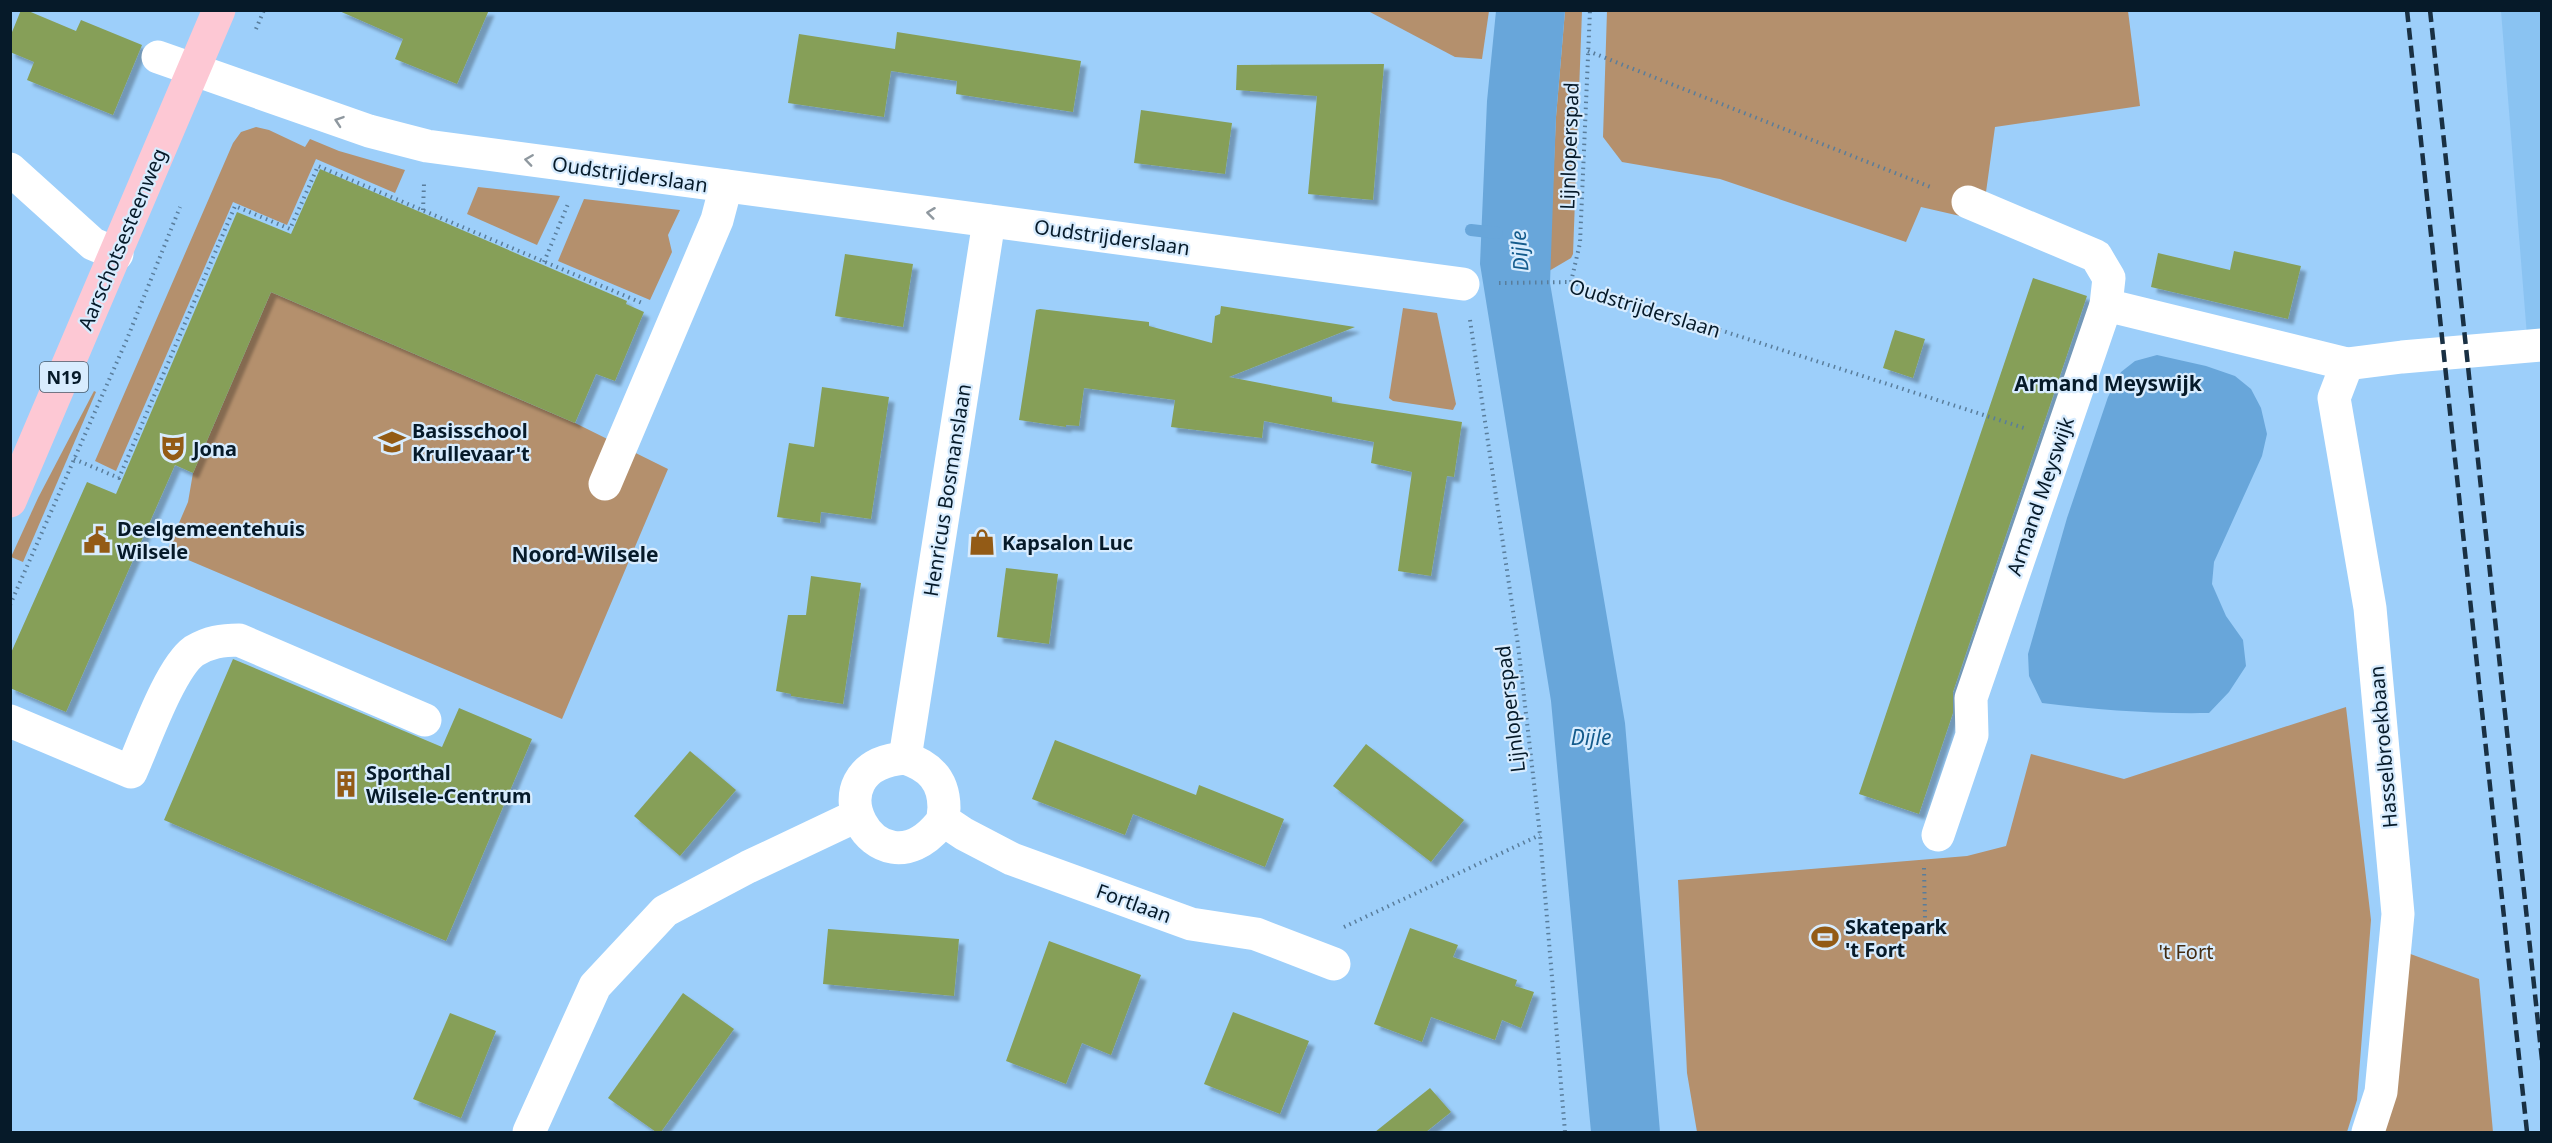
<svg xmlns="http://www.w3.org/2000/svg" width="2552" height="1143" viewBox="0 0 2552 1143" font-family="'Noto Sans',sans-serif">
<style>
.built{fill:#8ac3f2}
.green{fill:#b4906d}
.water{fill:#68a6da}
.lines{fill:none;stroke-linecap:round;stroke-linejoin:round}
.stream{stroke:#68a6da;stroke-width:12}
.building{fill:#869f59;filter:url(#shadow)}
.path{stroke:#597d9b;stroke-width:4;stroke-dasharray:1.5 4.5;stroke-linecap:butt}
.minor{stroke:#fff;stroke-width:33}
.major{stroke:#fdc8d4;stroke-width:33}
.rail{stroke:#193043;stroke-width:4.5;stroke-dasharray:12 6;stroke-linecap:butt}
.oneway{stroke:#8f989f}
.labels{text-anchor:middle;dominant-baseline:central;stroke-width:4.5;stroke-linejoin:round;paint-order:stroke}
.shield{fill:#d8ecfe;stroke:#455969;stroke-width:1.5}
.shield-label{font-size:18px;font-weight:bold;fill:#061a29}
.street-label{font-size:20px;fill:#061a29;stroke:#d8ecfe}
.poi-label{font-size:20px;font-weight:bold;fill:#061a29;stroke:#d8ecfe;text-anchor:start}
.park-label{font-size:20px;fill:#442c12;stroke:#d8ecfe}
.water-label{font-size:21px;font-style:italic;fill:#145b8c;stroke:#d8ecfe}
.neighbourhood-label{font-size:21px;font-weight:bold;fill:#061a29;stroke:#d8ecfe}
</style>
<defs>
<filter id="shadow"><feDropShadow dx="5.5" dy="5.5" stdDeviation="1.5" flood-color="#0004"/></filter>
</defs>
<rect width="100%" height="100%" fill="#9dcffa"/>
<path class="built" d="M2501,11H2541V361H2529Z"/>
<g class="green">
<path d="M1368,11H1489L1482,59L1455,57Z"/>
<path d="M1565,11H1582L1573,254L1571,258L1549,271L1556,117Z"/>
<path d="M1607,11H2128L2140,106L1995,127L1982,221L1921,207L1906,242L1720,179L1622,162L1603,137Z"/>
<path d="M256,127L269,130L305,147L310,139L339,151L405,170L395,193L316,159L287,225L233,202L116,471L95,461L233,143L241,132Z"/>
<path d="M478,187L560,196L537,245L467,214Z"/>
<path d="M584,199L680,210L668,235L672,252L650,300L558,261Z"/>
<path d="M271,292L575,423L668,469L562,719L167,551L188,502L193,473Z"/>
<path d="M1403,308L1437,313L1456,404L1453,410L1393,401L1389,398Z"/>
<path d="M94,391L96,392L23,562L11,557L38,498Z"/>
<path d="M2346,707L2371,920L2357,1100L2347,1132H1697L1687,1073L1678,880L1967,856L2006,846L2031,754L2124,779Z"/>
<path d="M2405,952L2479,979L2493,1132H2379Z"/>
</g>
<g class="water">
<path d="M1496,11H1565L1556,117L1550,283L1625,723L1660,1132H1591L1551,701L1480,264L1487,101Z"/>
<path d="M2157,355L2206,366L2235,376L2251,389L2261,408L2267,434L2262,456L2214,562L2212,584L2226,616L2243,640L2246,666L2229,692L2209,713C2152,714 2099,710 2042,703L2029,676L2028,654L2067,518L2108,397L2121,372L2135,361Z"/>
</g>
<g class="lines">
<path class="stream" d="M1471,230L1497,233"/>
</g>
<g class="building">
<path d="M21,10H26L76,31L81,20L142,45L113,115L27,80L34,62L10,52V37Z"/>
<path d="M337,10H489L457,84L395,59L403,39Z"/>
<path d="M897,32L1081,61L1073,112L956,94L957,81L891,71L884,117L788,103L799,34L895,49Z"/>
<path d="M1384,64L1373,200L1308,194L1317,96L1236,90L1237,65Z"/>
<path d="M1141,110L1232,123L1225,174L1134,163Z"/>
<path d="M320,169L627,301L626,304L644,312L615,381L596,374L575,423L271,292L193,473L175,465L66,712L10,688V655L87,482L116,494L237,212L291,234Z"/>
<path d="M2234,251L2301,266L2288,319L2151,287L2158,253L2230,270Z"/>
<path d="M845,254L913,264L903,327L835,316Z"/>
<path d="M2033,278L2087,296L1953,692V713L1919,814L1859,794Z"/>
<path d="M1221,306L1355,327L1229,377L1332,397V402L1462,422L1454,477L1447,476L1431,576L1398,571L1412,472L1371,463L1374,442L1264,421L1262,438L1171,427L1175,400L1084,388L1079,426L1066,425V427L1019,420L1036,310L1040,309L1149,322V326L1212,343L1215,316L1220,314Z"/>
<path d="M1895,330L1925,339L1913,378L1883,368Z"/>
<path d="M822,387L889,397L871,519L821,512L820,523L777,517L789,443L814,447Z"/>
<path d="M1006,568L1058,574L1049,644L997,637Z"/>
<path d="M811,576L861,583L843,704L791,696V694L776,691L788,615H806Z"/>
<path d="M233,659L442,747L459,708L532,739L446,941L164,820Z"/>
<path d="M1055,740L1196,795L1199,785L1284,819L1265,867L1133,814L1125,835L1032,799Z"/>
<path d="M1366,744L1464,820L1431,862L1333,786Z"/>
<path d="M690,751L736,790L680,856L634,816Z"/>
<path d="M1410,928L1458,945L1453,957L1517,980L1515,986L1534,992L1521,1028L1502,1020L1495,1040L1431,1017L1422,1042L1374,1024Z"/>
<path d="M828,929L959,939L954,996L823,984Z"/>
<path d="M1049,941L1141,975L1111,1055L1082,1043L1066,1084L1006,1061Z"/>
<path d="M683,993L734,1029L661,1132H656L608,1098Z"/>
<path d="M1233,1012L1309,1041L1280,1114L1204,1084Z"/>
<path d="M450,1013L496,1031L461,1118L413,1099Z"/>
<path d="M1430,1088L1451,1112L1426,1132H1375Z"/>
</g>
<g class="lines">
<g class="path">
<path d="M256,29L264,10"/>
<path d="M1588,51L1933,188"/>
<path d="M423,210L424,184"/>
<path d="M544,262L568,204"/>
<path d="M1571,282L1580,243L1590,10"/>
<path d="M1499,283L1571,282L2024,428"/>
<path d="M1470,320L1518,645L1540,835L1565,1132"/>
<path d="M74,459L119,478L235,206L290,229L318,166L642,303"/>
<path d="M10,605L127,339L180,207"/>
<path d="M1924,868L1925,918"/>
<path d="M1344,927L1540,835"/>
</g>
<g class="minor">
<path d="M158,57L369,131L427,146L1463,284"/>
<path d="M10,169L93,244L117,254"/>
<path d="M1968,202L2096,256L2109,278L2106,305"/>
<path d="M2347,364L2334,398L2370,608L2398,914L2381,1092L2368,1132"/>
<path d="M605,484L717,220L726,186"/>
<path d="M10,721L131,772C144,743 170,668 194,651C209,642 222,640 239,640L425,720"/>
<path d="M905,758L989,221"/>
<path d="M905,758C930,766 944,781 944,808C943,815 944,819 939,825C876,900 805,766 905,758Z"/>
<path d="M943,820L964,834L1012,859L1191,924L1256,934L1334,964"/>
<path d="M1938,835L1972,735L1971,698L2106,305L2347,364L2402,357L2542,345"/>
<path d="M529,1132L595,986L665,911L748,867L856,816"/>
</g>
<path class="major" d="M10,501L219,10"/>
<g class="rail">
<path d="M2407,10L2527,1132"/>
<path d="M2430,10L2542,1060"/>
</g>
</g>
<defs><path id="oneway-chevron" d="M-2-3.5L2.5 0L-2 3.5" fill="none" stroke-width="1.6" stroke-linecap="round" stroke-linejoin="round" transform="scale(1.5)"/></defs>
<g class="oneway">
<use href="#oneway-chevron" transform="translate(339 121) rotate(-161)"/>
<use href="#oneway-chevron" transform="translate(529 160) rotate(-172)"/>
<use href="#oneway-chevron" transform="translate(931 213) rotate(-173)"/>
</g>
<defs>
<symbol id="school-bare" viewBox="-9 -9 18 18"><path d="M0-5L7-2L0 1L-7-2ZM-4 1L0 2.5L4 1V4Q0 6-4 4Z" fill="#935b16" stroke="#d8ecfe" stroke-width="2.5" paint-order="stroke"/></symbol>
<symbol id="theatre-bare" viewBox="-9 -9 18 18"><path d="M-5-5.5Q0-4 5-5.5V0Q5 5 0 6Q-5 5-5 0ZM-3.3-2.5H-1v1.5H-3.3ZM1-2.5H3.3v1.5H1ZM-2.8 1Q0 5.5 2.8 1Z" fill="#935b16" stroke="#d8ecfe" stroke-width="2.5" paint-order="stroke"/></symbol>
<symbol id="civic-bare" viewBox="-9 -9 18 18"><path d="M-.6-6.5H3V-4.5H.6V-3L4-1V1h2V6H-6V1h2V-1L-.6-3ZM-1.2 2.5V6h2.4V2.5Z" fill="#935b16" stroke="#d8ecfe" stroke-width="2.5" paint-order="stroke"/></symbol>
<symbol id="shop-bare" viewBox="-9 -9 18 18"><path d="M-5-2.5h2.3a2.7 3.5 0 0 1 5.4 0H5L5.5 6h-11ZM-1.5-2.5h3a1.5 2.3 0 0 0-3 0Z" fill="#935b16" stroke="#d8ecfe" stroke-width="2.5" paint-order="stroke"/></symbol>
<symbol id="building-bare" viewBox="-9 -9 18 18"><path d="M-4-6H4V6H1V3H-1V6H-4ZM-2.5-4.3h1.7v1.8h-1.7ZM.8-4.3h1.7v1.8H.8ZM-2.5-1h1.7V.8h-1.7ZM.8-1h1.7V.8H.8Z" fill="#935b16" stroke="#d8ecfe" stroke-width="2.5" paint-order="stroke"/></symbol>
<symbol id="stadium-bare" viewBox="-9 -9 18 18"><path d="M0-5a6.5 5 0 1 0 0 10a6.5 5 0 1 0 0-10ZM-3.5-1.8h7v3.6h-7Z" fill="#935b16" stroke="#d8ecfe" stroke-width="2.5" paint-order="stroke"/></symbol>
</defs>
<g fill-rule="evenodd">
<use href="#school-bare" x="373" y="423" width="38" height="38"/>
<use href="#theatre-bare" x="154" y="429" width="38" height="38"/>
<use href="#civic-bare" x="78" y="521" width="38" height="38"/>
<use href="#shop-bare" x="963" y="523" width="38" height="38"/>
<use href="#building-bare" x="327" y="765" width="38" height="38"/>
<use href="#stadium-bare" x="1806" y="918" width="38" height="38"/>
</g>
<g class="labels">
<rect class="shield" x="40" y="362" width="48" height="30" rx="4.5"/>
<g class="shield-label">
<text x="64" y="377">N19</text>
</g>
<g class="street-label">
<text transform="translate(1569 146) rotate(-88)">Lijnloperspad</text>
<text transform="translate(630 174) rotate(8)">Oudstrijderslaan</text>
<text transform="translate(1112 237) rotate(8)">Oudstrijderslaan</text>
<text transform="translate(122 239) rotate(-67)">Aarschotsesteenweg</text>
<text transform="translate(1645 308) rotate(17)">Oudstrijderslaan</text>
<text transform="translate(947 490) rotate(-81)">Henricus Bosmanslaan</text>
<text transform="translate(2040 496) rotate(-71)">Armand Meyswijk</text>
<text transform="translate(1510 709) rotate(-97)">Lijnloperspad</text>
<text transform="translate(2383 747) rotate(-95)">Hasselbroekbaan</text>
<text transform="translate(1134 903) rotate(20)">Fortlaan</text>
</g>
<g class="poi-label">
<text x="412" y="430">Basisschool<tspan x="412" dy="23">Krullevaar't</tspan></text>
<text x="193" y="448">Jona</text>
<text x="117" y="528">Deelgemeentehuis<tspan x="117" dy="23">Wilsele</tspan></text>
<text x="1002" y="542">Kapsalon Luc</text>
<text x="366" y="772">Sporthal<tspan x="366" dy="23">Wilsele-Centrum</tspan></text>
<text x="1845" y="926">Skatepark<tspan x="1845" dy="23">'t Fort</tspan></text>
</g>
<g class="park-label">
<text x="2186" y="951">'t Fort</text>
</g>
<g class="water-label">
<text transform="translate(1519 251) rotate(-94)">Dijle</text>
<text x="1591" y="737">Dijle</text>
</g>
<g class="neighbourhood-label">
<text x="2108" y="383">Armand Meyswijk</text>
<text x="585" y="554">Noord-Wilsele</text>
</g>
</g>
<rect width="2552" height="1143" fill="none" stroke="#061a29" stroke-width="24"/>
</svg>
